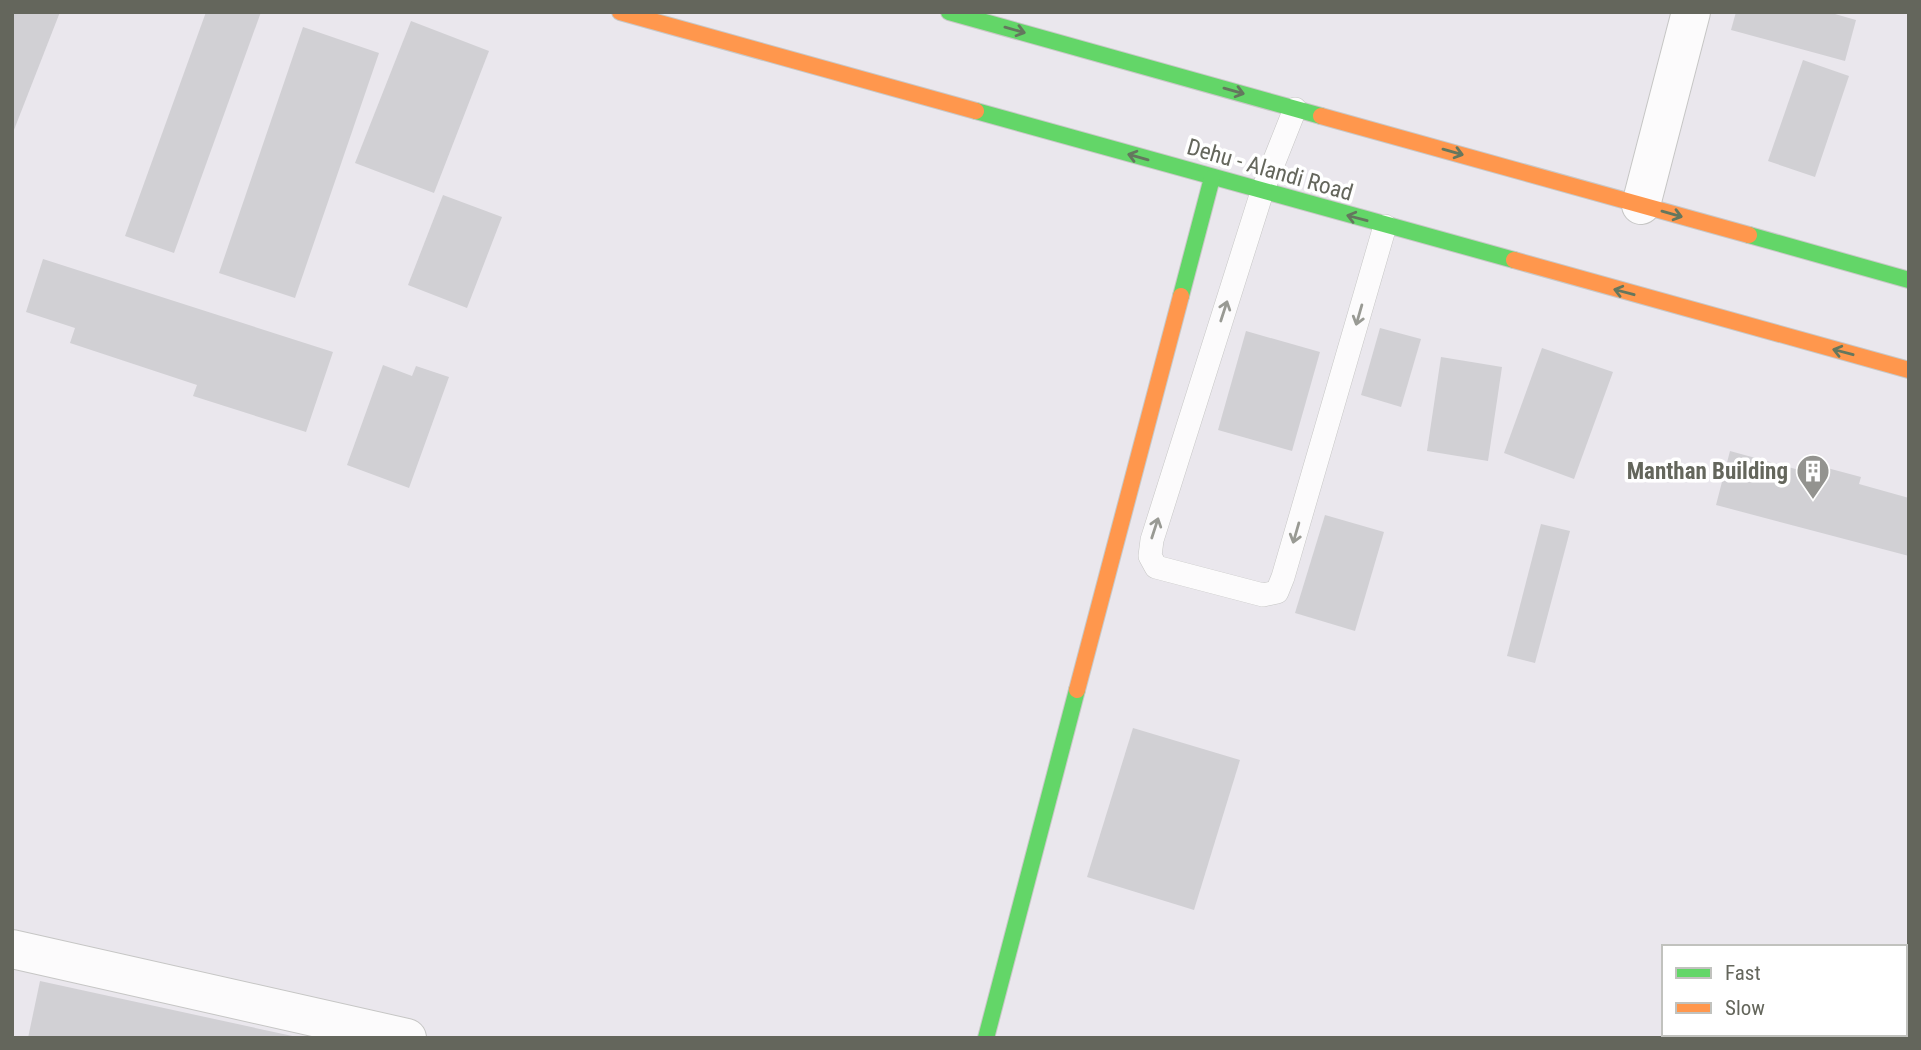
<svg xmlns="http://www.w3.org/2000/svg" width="1921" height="1050" viewBox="0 0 1921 1050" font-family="'Roboto Condensed',sans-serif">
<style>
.building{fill:#d1d0d4}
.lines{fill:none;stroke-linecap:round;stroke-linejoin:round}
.lane-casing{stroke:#c6c6c5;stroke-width:24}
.street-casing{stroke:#c6c6c5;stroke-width:40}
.fast-casing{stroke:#c8c8c7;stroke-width:18}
.slow-casing{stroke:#c8c8c7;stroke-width:18}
.lane{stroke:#fcfbfc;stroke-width:23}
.street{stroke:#fcfbfc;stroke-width:38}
.fast{stroke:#63d668;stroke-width:16}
.slow{stroke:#ff974d;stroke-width:16}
.oneway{stroke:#64775e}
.oneway2{stroke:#999a94}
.labels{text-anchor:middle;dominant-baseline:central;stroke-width:7;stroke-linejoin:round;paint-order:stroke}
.street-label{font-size:23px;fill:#64665c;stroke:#fff}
.poi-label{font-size:23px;font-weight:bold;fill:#64665c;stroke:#fff;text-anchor:end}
</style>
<rect width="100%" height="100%" fill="#eae7ed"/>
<g class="building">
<path d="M12,12H60L12,135Z"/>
<path d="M206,12H261L174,253L125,236Z"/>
<path d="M1736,12H1828L1856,20L1845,61L1731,30Z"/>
<path d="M411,21L489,51L434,193L355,163Z"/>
<path d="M303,27L379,53L295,298L219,273Z"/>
<path d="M1803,60L1849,76L1815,177L1768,161Z"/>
<path d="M443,195L502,217L467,308L408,285Z"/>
<path d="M43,259L333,352L306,432L193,396L197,385L70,343L75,328L26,312Z"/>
<path d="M1380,328L1421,339L1401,407L1361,395Z"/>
<path d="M1246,331L1320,352L1292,451L1218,430Z"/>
<path d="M1542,348L1613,372L1574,479L1504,453Z"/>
<path d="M1441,357L1502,367L1488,461L1427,451Z"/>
<path d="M383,365L412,376L416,366L449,377L409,488L347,465Z"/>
<path d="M1730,451L1814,474L1816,465L1861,477L1859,484L1909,498V556L1716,505Z"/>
<path d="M1325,515L1384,532L1355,631L1295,613Z"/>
<path d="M1541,524L1570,531L1535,663L1507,656Z"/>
<path d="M1133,728L1240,760L1194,910L1087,877Z"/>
<path d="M40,981L297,1037V1038H28Z"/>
</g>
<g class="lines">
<defs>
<path id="lane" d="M1295,109L1262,192L1152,540L1150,556L1156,567L1263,595L1277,592L1283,577L1385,226"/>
<g id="street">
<path d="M1641,205L1691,12"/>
<path d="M12,949L407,1038"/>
</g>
<g id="fast">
<path d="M949,12L1321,116"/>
<path d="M976,111L1514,260"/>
<path d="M1749,235L1909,280"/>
<path d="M1181,296L1212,178"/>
<path d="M986,1038L1077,690"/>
</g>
<g id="slow">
<path d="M620,12L976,111"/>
<path d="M1321,116L1749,235"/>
<path d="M1514,260L1909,370"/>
<path d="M1077,690L1181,296"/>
</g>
</defs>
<use href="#lane" class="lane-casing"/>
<use href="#street" class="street-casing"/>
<use href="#fast" class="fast-casing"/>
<use href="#slow" class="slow-casing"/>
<use href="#lane" class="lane"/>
<use href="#street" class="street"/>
<use href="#fast" class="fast"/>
<use href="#slow" class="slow"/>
</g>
<defs><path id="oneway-shaft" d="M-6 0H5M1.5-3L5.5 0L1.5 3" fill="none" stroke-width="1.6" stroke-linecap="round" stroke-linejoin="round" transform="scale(1.75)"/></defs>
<g class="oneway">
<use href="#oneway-shaft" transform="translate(1015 30) rotate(16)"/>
<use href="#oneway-shaft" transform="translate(1234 91) rotate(16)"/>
<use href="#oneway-shaft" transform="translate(1453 152) rotate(16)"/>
<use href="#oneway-shaft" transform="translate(1138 157) rotate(-164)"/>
<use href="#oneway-shaft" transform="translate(1672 214) rotate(16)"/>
<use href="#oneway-shaft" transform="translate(1357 218) rotate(-165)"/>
<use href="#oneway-shaft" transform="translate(1624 292) rotate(-165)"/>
<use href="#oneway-shaft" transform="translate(1843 352) rotate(-165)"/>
</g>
<g class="oneway2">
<use href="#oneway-shaft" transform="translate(1224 311) rotate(-72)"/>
<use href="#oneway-shaft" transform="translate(1359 315) rotate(106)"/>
<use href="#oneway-shaft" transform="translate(1155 528) rotate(-72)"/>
<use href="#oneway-shaft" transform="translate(1296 533) rotate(106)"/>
</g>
<defs>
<symbol id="building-pin" viewBox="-11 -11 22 30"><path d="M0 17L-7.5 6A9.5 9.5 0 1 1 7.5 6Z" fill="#93938f" stroke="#fff"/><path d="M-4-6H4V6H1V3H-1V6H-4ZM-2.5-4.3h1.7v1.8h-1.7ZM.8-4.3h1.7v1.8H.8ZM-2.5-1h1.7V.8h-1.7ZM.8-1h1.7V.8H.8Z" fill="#fff"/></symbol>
</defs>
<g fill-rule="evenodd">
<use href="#building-pin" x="1794" y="452" width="38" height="52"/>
</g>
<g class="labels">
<g class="street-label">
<text transform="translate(1270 170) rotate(16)">Dehu - Alandi Road</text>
</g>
<g class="poi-label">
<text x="1788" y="471">Manthan Building</text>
</g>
</g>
<rect width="1921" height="1050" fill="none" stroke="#64665c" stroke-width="28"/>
<rect x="1662" y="945" width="245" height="91" fill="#ffffff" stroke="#c1c2be" stroke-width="2"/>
<rect x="1676" y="968" width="35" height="10" fill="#63d668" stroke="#c1c2be" stroke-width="2"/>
<text x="1725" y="980" font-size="21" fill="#64665c">Fast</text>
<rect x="1676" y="1003" width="35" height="10" fill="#ff974d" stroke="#c1c2be" stroke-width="2"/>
<text x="1725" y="1015" font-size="21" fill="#64665c">Slow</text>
</svg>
